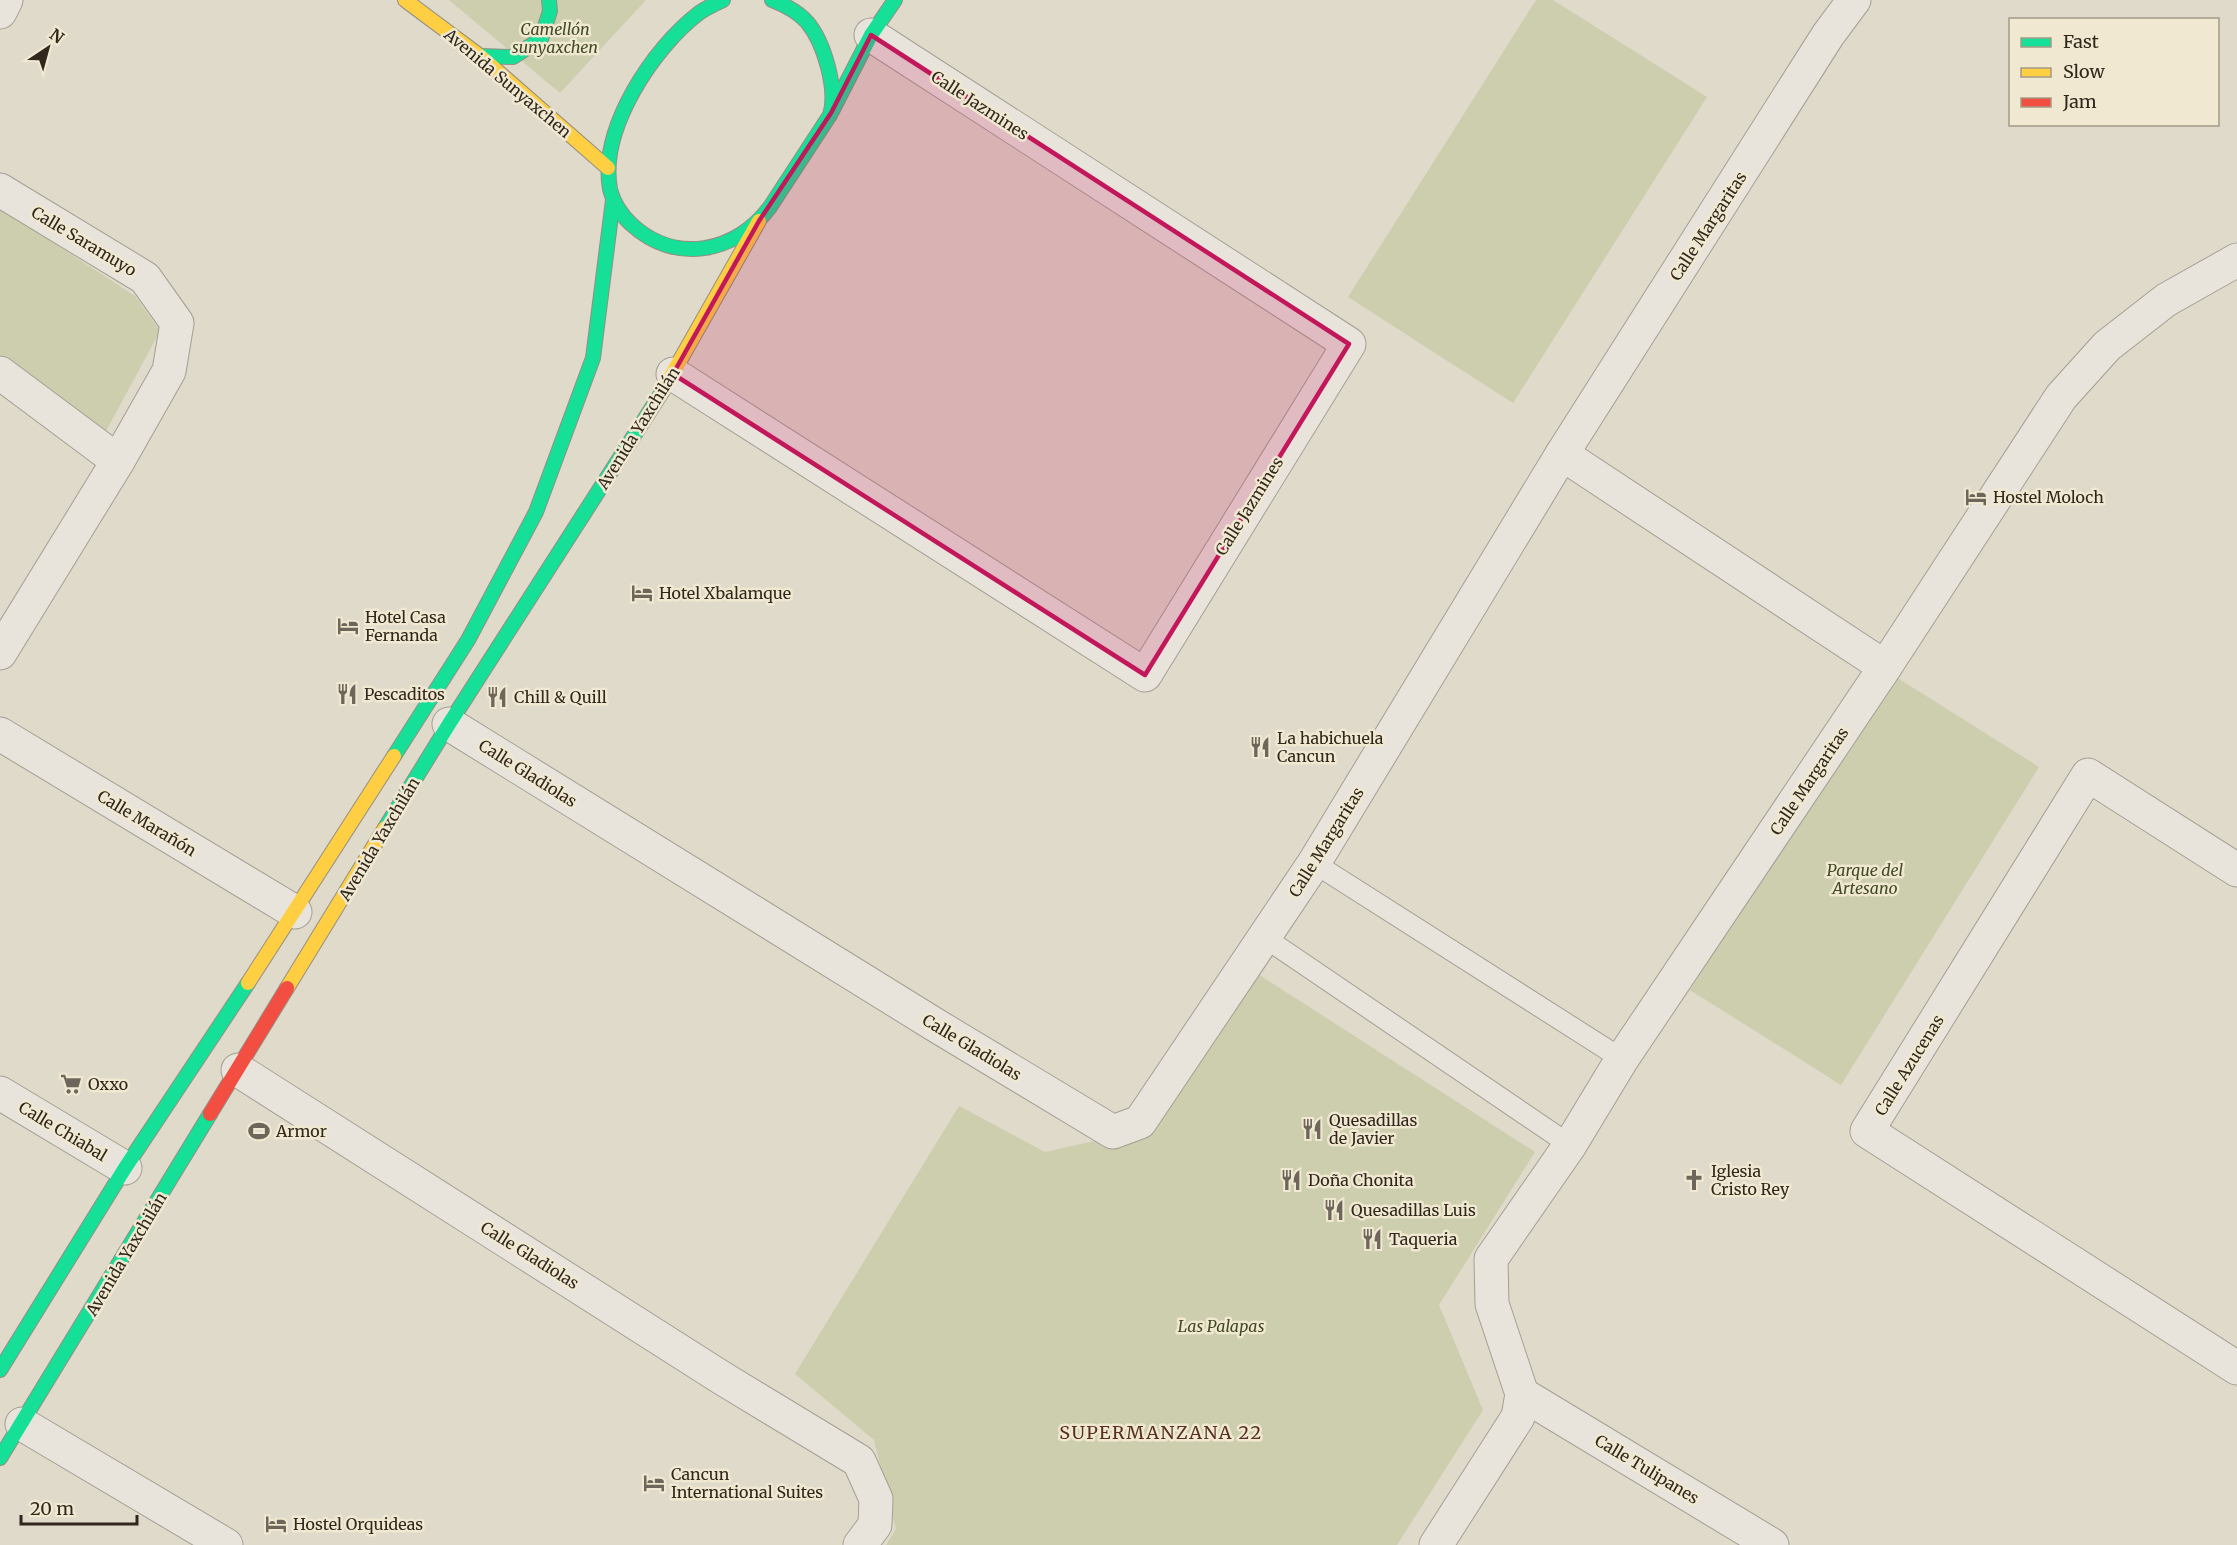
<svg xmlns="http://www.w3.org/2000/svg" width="2237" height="1545" viewBox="0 0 2237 1545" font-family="Merriweather,serif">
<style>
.green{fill:#ccceae}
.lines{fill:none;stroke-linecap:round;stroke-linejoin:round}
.lane-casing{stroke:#a49f94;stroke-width:22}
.street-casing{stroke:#a49f94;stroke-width:35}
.fast-casing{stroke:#948e83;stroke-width:16}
.slow-casing{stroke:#948e83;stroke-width:16}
.jam-casing{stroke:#948e83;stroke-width:16}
.lane{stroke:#e8e4db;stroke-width:20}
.street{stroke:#e8e4db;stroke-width:33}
.fast{stroke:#16e098;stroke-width:14}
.slow{stroke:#ffcf43;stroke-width:14}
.jam{stroke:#f24e42;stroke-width:14}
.marked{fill:#c2185b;fill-opacity:0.2;stroke:#c2185b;stroke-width:4.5;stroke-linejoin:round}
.labels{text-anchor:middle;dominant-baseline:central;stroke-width:5;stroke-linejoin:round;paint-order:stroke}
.park-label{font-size:16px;font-style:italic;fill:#404b26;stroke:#f0e8d0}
.street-label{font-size:16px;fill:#31271d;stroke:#f0e8d0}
.poi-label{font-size:16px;fill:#31271d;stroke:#f0e8d0;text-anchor:start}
.neighbourhood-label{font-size:18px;letter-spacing:1.5px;fill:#583022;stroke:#f0e8d0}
</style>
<rect width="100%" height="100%" fill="#dfdaca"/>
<g class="green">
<path d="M449,0H646L560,93Z"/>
<path d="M1536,0H1553L1707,97L1513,403L1348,297Z"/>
<path d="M0,208L135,296L160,331L106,431L0,355Z"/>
<path d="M1888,672L2039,767L1841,1085L1690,990Z"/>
<path d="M1233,958L1535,1152L1439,1305L1483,1410L1397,1545H886L896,1529L874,1440L795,1374L959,1106L1045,1152L1112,1137Z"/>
</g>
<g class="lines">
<defs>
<g id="lane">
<path d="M1314,863L1622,1059"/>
<path d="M1264,937L1570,1145"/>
</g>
<g id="street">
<path d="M0,12L6,0"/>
<path d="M0,190L145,278L177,323L169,371L118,461L0,653"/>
<path d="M0,373L118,461"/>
<path d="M673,374L1145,675L1349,344L871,35"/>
<path d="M1562,454L1885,667"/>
<path d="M449,724L937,1026L1113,1132L1140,1122L1314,863L1562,454L1828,35L1854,0"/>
<path d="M0,734L295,912"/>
<path d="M2237,870L2088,775L1867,1131L2237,1368"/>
<path d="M238,1070L722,1378L859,1461L876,1499L875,1525L860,1545"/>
<path d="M0,1093L125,1168"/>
<path d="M1522,1394L1772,1545"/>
<path d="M22,1424L226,1545"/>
<path d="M1436,1545L1518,1417L1522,1394L1492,1304L1491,1259L1570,1145L1622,1059L1885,667L2061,397L2107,346L2166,300L2237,260"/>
</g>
<g id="fast">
<path d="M723,0C715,4 706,8 699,13C653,48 599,129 610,189C613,202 622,216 631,224C675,265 736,253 770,207L830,115C838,90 824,42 807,22C798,12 785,5 772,0"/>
<path d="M480,56L513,57L541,39L550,11L549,0"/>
<path d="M832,111L871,35L895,0"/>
<path d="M394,756L468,640L536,512L593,358L613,200"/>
<path d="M385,828L449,724L662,392"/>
<path d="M0,1370L125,1168L248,983"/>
<path d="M0,1458L210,1114"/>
</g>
<g id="slow">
<path d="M405,0L480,56L608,168"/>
<path d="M662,392L759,221"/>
<path d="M248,983L394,756"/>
<path d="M287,988L385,828"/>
</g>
<path id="jam" d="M210,1114L287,988"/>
</defs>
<use href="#lane" class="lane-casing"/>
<use href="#street" class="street-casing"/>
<use href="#fast" class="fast-casing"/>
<use href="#slow" class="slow-casing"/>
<use href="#jam" class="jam-casing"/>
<use href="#lane" class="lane"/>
<use href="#street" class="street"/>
<use href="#fast" class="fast"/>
<use href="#slow" class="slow"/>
<use href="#jam" class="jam"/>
</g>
<path class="marked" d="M871,35L1349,344L1145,675L673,374L759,221L831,113Z"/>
<defs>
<symbol id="hotel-bare" viewBox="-9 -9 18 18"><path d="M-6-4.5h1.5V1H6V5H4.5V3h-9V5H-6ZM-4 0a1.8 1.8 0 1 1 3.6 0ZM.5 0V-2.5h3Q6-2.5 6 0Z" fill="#6e665a" stroke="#f0e8d0" stroke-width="2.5" paint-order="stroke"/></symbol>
<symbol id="restaurant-bare" viewBox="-9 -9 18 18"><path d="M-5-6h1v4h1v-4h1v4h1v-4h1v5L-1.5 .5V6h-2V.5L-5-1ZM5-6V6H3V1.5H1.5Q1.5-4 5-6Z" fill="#6e665a" stroke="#f0e8d0" stroke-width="2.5" paint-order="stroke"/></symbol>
<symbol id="supermarket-bare" viewBox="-9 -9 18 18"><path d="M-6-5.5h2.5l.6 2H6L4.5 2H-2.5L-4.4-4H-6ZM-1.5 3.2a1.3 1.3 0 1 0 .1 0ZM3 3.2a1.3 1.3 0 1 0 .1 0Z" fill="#6e665a" stroke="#f0e8d0" stroke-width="2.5" paint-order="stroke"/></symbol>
<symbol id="stadium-bare" viewBox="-9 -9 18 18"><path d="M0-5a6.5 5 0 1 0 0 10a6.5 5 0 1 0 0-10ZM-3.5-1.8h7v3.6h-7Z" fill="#6e665a" stroke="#f0e8d0" stroke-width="2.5" paint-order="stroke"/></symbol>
<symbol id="church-bare" viewBox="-9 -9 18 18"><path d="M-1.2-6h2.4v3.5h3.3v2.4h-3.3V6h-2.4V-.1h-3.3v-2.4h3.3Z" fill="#6e665a" stroke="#f0e8d0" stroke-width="2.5" paint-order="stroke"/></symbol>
</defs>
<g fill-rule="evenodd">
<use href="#hotel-bare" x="1961" y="482" width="30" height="30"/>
<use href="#hotel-bare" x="627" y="578" width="30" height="30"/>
<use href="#hotel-bare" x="333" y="611" width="30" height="30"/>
<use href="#restaurant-bare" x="332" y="679" width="30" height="30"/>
<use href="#restaurant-bare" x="482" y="682" width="30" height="30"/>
<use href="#restaurant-bare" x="1245" y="732" width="30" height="30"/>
<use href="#supermarket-bare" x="56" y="1069" width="30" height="30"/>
<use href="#restaurant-bare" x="1297" y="1114" width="30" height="30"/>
<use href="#stadium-bare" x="244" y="1116" width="30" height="30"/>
<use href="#restaurant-bare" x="1276" y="1165" width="30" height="30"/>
<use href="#church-bare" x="1679" y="1165" width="30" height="30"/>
<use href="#restaurant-bare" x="1319" y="1195" width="30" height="30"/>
<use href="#restaurant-bare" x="1357" y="1224" width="30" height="30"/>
<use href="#hotel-bare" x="639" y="1468" width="30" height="30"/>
<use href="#hotel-bare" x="261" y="1509" width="30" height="30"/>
</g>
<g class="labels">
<g class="park-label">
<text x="555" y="29">Camellón<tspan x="555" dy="18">sunyaxchen</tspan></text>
<text x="1865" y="870">Parque del<tspan x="1865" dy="18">Artesano</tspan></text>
<text x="1221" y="1326">Las Palapas</text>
</g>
<g class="street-label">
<text transform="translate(508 83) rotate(40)">Avenida Sunyaxchen</text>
<text transform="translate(980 105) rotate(33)">Calle Jazmines</text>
<text transform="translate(1708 226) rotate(-57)">Calle Margaritas</text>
<text transform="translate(84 241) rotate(31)">Calle Saramuyo</text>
<text transform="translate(638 428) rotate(-58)">Avenida Yaxchilán</text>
<text transform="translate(1249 506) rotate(-58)">Calle Jazmines</text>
<text transform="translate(528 773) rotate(32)">Calle Gladiolas</text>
<text transform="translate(1809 781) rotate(-56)">Calle Margaritas</text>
<text transform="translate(147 823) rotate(31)">Calle Marañón</text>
<text transform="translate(379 839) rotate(-59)">Avenida Yaxchilán</text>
<text transform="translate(1326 842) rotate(-58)">Calle Margaritas</text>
<text transform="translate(972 1047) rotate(31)">Calle Gladiolas</text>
<text transform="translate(1909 1065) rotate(-58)">Calle Azucenas</text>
<text transform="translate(63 1131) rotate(31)">Calle Chiabal</text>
<text transform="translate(126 1254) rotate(-59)">Avenida Yaxchilán</text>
<text transform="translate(530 1255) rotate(32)">Calle Gladiolas</text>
<text transform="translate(1647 1469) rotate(31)">Calle Tulipanes</text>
</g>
<g class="poi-label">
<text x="1993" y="497">Hostel Moloch</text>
<text x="659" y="593">Hotel Xbalamque</text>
<text x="365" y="617">Hotel Casa<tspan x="365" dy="18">Fernanda</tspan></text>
<text x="364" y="694">Pescaditos</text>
<text x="514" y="697">Chill &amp; Quill</text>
<text x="1277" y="738">La habichuela<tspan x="1277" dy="18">Cancun</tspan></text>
<text x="88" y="1084">Oxxo</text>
<text x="1329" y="1120">Quesadillas<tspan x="1329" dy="18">de Javier</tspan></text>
<text x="276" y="1131">Armor</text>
<text x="1711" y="1171">Iglesia<tspan x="1711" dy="18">Cristo Rey</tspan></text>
<text x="1308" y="1180">Doña Chonita</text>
<text x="1351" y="1210">Quesadillas Luis</text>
<text x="1389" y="1239">Taqueria</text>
<text x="671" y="1474">Cancun<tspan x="671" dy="18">International Suites</tspan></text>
<text x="293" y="1524">Hostel Orquideas</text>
</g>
<g class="neighbourhood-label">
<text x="1161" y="1432">SUPERMANZANA 22</text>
</g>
</g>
<rect x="2009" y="18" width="210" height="108" fill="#f0e8d0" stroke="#a49b88" stroke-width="1.5"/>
<rect x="2021" y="38" width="30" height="9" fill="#16e098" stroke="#a49b88" stroke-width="1.5"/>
<text x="2063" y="48" font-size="18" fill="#31271d">Fast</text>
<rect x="2021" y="68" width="30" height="9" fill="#ffcf43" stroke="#a49b88" stroke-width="1.5"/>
<text x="2063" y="78" font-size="18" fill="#31271d">Slow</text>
<rect x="2021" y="98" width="30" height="9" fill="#f24e42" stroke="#a49b88" stroke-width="1.5"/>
<text x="2063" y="108" font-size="18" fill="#31271d">Jam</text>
<g transform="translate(48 48) rotate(36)" stroke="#f0e8d0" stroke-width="4.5" paint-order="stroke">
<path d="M0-4.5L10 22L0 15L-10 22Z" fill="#31271d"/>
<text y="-9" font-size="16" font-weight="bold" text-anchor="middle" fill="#31271d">N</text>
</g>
<path d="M21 1515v9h116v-9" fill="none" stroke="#31271d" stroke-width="3"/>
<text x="30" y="1515" font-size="18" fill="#31271d" stroke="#f0e8d0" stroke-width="4.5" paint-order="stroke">20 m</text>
</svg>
